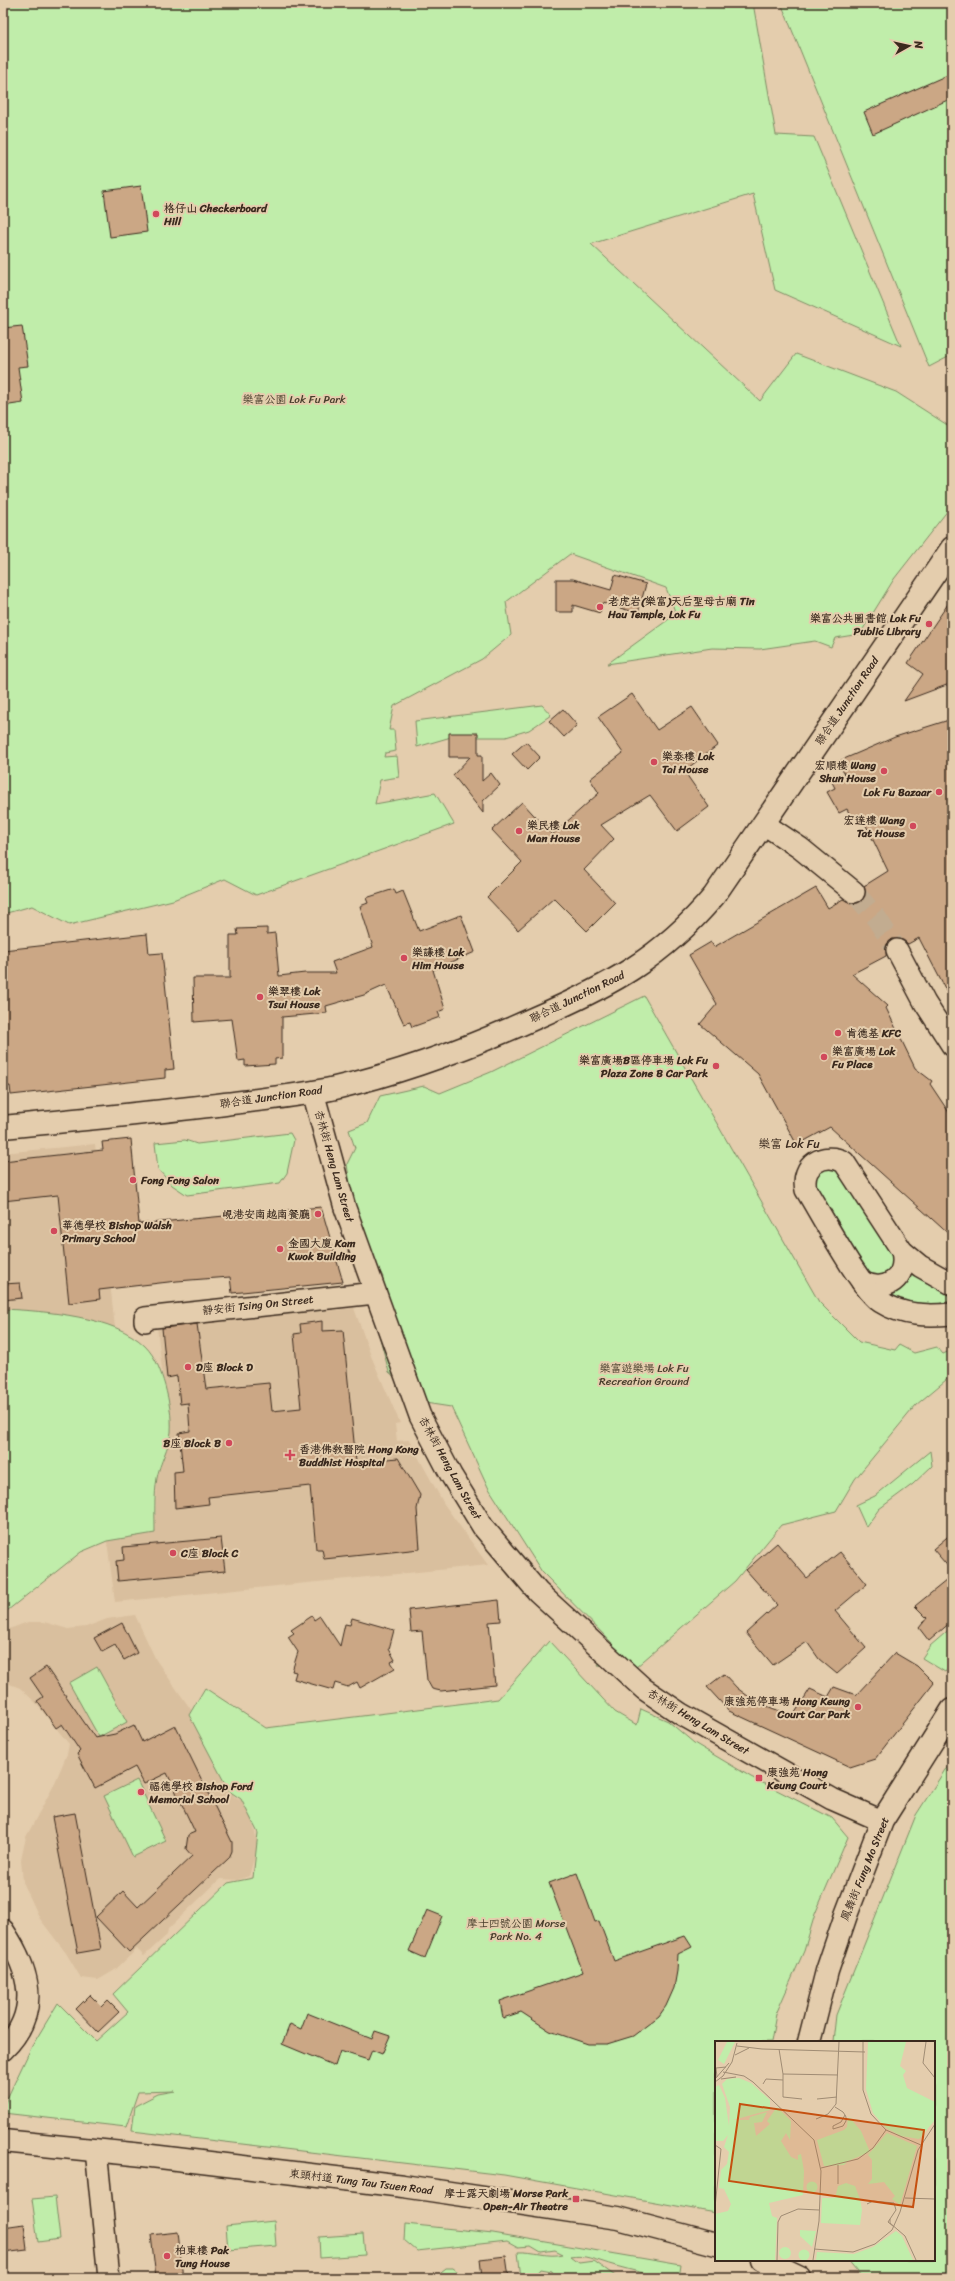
<svg xmlns="http://www.w3.org/2000/svg" width="955" height="2281" viewBox="0 0 955 2281" font-family="Sriracha,'LXGW WenKai TC',sans-serif">
<style>
.built{fill:#d9bf9e}
.green{fill:#c0edaa;stroke:#7e8c64}
.building{fill:#cba785;stroke:#3b2a1e}
.lines{fill:none;stroke-linecap:round;stroke-linejoin:round}
.minor-tunnel{stroke:#c2ac90;stroke-width:21;stroke-dasharray:21 10;stroke-linecap:butt}
.minor-casing{stroke:#3b2a1e;stroke-width:24}
.major-casing{stroke:#3b2a1e;stroke-width:25}
.minor{stroke:#e4cdad;stroke-width:21}
.major{stroke:#e4cdad;stroke-width:22}
.poi-dot{fill:#d1495b;stroke:#e4cdad;stroke-width:1.5}
.labels{text-anchor:middle;dominant-baseline:central;stroke-width:4;stroke-linejoin:round;paint-order:stroke}
.poi-label{font-size:11px;font-weight:bold;fill:#3b2a1e;stroke:#e4cdad;text-anchor:start}
.park-label{font-size:11px;fill:#483e2c;stroke:#e4cdad}
.street-label{font-size:11px;fill:#3b2a1e;stroke:#e4cdad}
.neighbourhood-label{font-size:12px;fill:#3b2a1e;stroke:#e4cdad}
.inset-road{fill:none;stroke:#a08c74;stroke-width:1}
.view{fill:#c55010;fill-opacity:0.15;stroke:#c55010;stroke-width:2}
.inset-edge{fill:none;stroke:#3b2a1e;stroke-width:2}
</style>
<rect width="100%" height="100%" fill="#e4cdad"/>
<filter id="ink" filterUnits="userSpaceOnUse"><feTurbulence type="fractalNoise" baseFrequency=".025" numOctaves="2"/><feDisplacementMap in="SourceGraphic" scale="8" xChannelSelector="R" yChannelSelector="G"/><feConvolveMatrix kernelMatrix="1 2 1 2 8 2 1 2 1" color-interpolation-filters="sRGB"/></filter>
<g filter="url(#ink)">
<g class="built">
<path d="M95,1144L115,1328L60,1314L3,1309V1153Z"/>
<path d="M354,1308L371,1356L400,1423L395,1424L397,1441L409,1440L444,1504L488,1565L115,1602L107,1541L155,1533L157,1479L171,1433L170,1410L163,1378L157,1327Z"/>
<path d="M135,1615L156,1660L192,1711L235,1798L248,1803L258,1845L249,1876L238,1880L220,1879L168,1929L167,1935L144,1956L137,1949L115,1970L98,1980L81,1978L66,1953L40,1919L23,1882L21,1860L26,1837L54,1785L67,1754L69,1744L34,1701L20,1688L7,1683L3,1675V1657L9,1629L28,1622H44L68,1629L86,1627L107,1619Z"/>
</g>
<g class="green">
<path d="M3,3H753L776,135L814,137L901,346L775,290L753,194L591,244L760,401L796,354L896,392L952,428V505L894,579L860,634L835,638L831,647L815,641L760,649L712,648L607,664L676,614L666,588L570,554L506,602L511,635L482,659L394,706L389,730H394L396,751L385,753L384,757L397,756L399,777L380,780L375,804L435,793L454,824L256,895L225,879L173,900L69,925L32,906L3,914Z"/>
<path d="M781,3H952V355L929,367Z"/>
<path d="M542,705L551,715L529,730L506,737H451L417,747L415,721Z"/>
<path d="M644,996L819,1302L859,1342L895,1350L899,1345L914,1353L937,1347L943,1354L952,1350V1375L916,1405L855,1479L836,1511L781,1525L735,1581L635,1668L598,1665L612,1643L542,1572L488,1487L451,1407L425,1403L389,1372L373,1312L383,1277L356,1225L347,1164L355,1148L349,1130L367,1123L380,1096L424,1086L440,1093L491,1072Z"/>
<path d="M290,1133L294,1140L287,1173L280,1183L187,1195L172,1185L158,1169L155,1143L185,1140L197,1144Z"/>
<path d="M835,1168L894,1254L892,1271L880,1278L869,1274L815,1183L816,1173L819,1169Z"/>
<path d="M911,1264L952,1292V1300C933,1308 911,1305 893,1297L890,1290Z"/>
<path d="M3,1309C44,1311 115,1316 145,1346C156,1357 161,1372 165,1386C169,1401 172,1416 171,1432C169,1448 160,1462 157,1478C154,1495 155,1515 155,1533L107,1541L81,1552L3,1614Z"/>
<path d="M930,1451L932,1466L913,1484L879,1509L866,1527L856,1505L875,1496Z"/>
<path d="M952,1627V1664L945,1672L922,1658L930,1646Z"/>
<path d="M549,1641L615,1712L637,1725L641,1709L668,1721L694,1743L751,1777L832,1818L848,1837L815,1914L804,1951L776,2014L771,2042H716V2213L504,2175L132,2131L135,2106L158,2094L175,2091L138,2092L126,2127L3,2113V2107L32,2046L58,2003L96,2041L128,2012L113,1994L228,1883L253,1878L258,1833L241,1799L229,1791L189,1715L205,1688L266,1728L498,1699Z"/>
<path d="M97,1667L127,1722L99,1737L69,1683Z"/>
<path d="M952,1759V2278H862L847,2260H934V2042H833L836,2015L916,1815Z"/>
<path d="M137,1780L166,1841L133,1857L104,1796Z"/>
<path d="M55,2197L60,2239L38,2242L32,2199Z"/>
<path d="M274,2221L276,2246L228,2250L226,2226Z"/>
<path d="M405,2224L493,2233L681,2265L679,2278C660,2278 620,2268 600,2261C589,2258 583,2255 571,2257L579,2263L594,2261L618,2278H591L566,2274L563,2278H555L552,2271L541,2269L534,2278H521L518,2252C534,2251 548,2258 563,2254L555,2250L541,2252L531,2246L518,2247L507,2241L417,2251L404,2240Z"/>
<path d="M363,2234L365,2255L320,2258L319,2237Z"/>
<path d="M446,2268H452L456,2271L457,2278H442L441,2272Z"/>
</g>
<g class="building">
<path d="M952,73V98L873,134L864,112Z"/>
<path d="M141,186L147,232L110,237L104,191Z"/>
<path d="M22,326L28,366L18,367L23,403L3,406V328Z"/>
<path d="M615,575L646,584L638,613L602,603L600,613L573,605V612H556V579H573L611,590Z"/>
<path d="M952,598V683L904,701L923,674L908,663Z"/>
<path d="M632,694L657,730L692,707L718,745L684,771L709,807L677,831L650,795L601,825L614,839L584,870L615,903L587,931L554,898L518,930L487,897L522,862L492,830L522,802L552,835L599,793L590,779L623,753L598,717Z"/>
<path d="M563,709L577,725L564,737L549,721Z"/>
<path d="M952,719V1002L919,938L908,944L903,940L892,939L887,944L886,956L852,974L888,1006L886,1008L915,1068L932,1081L930,1084L952,1117V1237L830,1127L797,1145L758,1074L700,1024L717,1004L689,955L711,942L714,947L816,888L828,908L843,899L852,904L863,900L866,894L864,886L888,871L861,815L852,819L847,809L839,813L827,792L835,788L832,782L846,776L837,762L895,737Z"/>
<path d="M449,733H478V755H482V781L491,773L500,785L483,801V813L453,775L470,757H449Z"/>
<path d="M526,742L540,757L527,770L512,754Z"/>
<path d="M394,889L396,894L403,891L419,931L461,915L475,952L433,970L445,1009L438,1012L440,1017L412,1027L410,1022L404,1024L386,985L364,995L326,1006L327,1013L282,1017V1058L275,1059V1064L245,1066V1060L238,1061L232,1019L194,1022L193,978H230V935H238L237,929L267,928V934L275,933L279,976L305,973H336L332,962L373,947L360,906L368,903L366,898Z"/>
<path d="M147,934L149,954L162,953L174,1069L165,1070V1078L11,1095L10,1086L3,1087V950Z"/>
<path d="M131,1139L139,1224L321,1207L343,1282L232,1293L230,1277L177,1281L99,1290L100,1299L69,1303L58,1195L3,1201V1161L103,1150L102,1142Z"/>
<path d="M20,1283L22,1298L3,1300V1284Z"/>
<path d="M322,1321V1331L343,1330L356,1462L398,1458L420,1495L417,1509L420,1549L324,1559L322,1549H316L310,1486L208,1497L209,1504L175,1508L174,1472L183,1471L179,1433L190,1431L188,1403L180,1404L177,1376L167,1378L162,1328L197,1324L206,1389L269,1383L272,1411L301,1408L294,1334L301,1333L300,1324Z"/>
<path d="M952,1533V1571L933,1549Z"/>
<path d="M221,1538L225,1571L118,1581L116,1561L124,1560L123,1547Z"/>
<path d="M777,1543L807,1578L840,1552L867,1584L835,1611L866,1648L837,1674L819,1659L807,1642L773,1665L746,1633L777,1605L746,1570Z"/>
<path d="M952,1576V1621L929,1641L919,1628L927,1618L915,1606Z"/>
<path d="M499,1600L501,1621L489,1622L495,1685L441,1691L432,1689L427,1680L422,1631L411,1632L409,1610Z"/>
<path d="M312,1616L314,1620L320,1616L340,1646L345,1624L350,1625L352,1618L394,1630L389,1649L395,1660L391,1662L395,1668L360,1688L357,1682L348,1687L335,1683L333,1690L294,1679L296,1672L292,1671L298,1652L288,1637L294,1633L291,1630Z"/>
<path d="M122,1623L137,1653L124,1660L115,1645L102,1652L94,1638Z"/>
<path d="M895,1653L917,1666L934,1683L875,1759L850,1767L729,1711L707,1687L724,1674L737,1688L756,1702L793,1716L810,1689L828,1697L834,1687L856,1695Z"/>
<path d="M46,1667L95,1738L115,1734L134,1725L142,1742L175,1725L232,1842V1851L229,1858L129,1952L96,1917L123,1891L138,1907L192,1856L186,1849L188,1835L195,1832L167,1773L144,1784L135,1767L95,1788L77,1754L80,1751L62,1724L56,1728L37,1701L43,1697L30,1678Z"/>
<path d="M75,1813L101,1949L78,1953L52,1817Z"/>
<path d="M577,1873L595,1922L599,1921L614,1961L685,1936L692,1947L678,1954L677,1971L674,1988L666,2006L659,2016L633,2036L607,2044H588L550,2031L521,2012L503,2018L500,2001L583,1972L549,1883Z"/>
<path d="M427,1910L442,1916L425,1958L409,1951Z"/>
<path d="M90,1995L102,2007L108,2001L119,2012L98,2032L76,2009Z"/>
<path d="M307,2013L372,2039L375,2031L390,2036L382,2054L372,2050L368,2060L340,2051L335,2066L282,2044L290,2024L301,2029Z"/>
<path d="M24,2224L27,2250L3,2253V2227Z"/>
<path d="M178,2232L183,2278H156L151,2235Z"/>
<path d="M506,2256L509,2278H482L480,2259Z"/>
</g>
<g class="lines">
<path class="minor-tunnel" d="M854,892L877,919L897,950"/>
<defs>
<g id="minor">
<path d="M764,824L800,848L854,892"/>
<path d="M897,950L925,1003L952,1045"/>
<path d="M313,1092L345,1208L420,1416L451,1475L483,1527L538,1592L644,1689L681,1714L832,1799L882,1821"/>
<path d="M862,1282C886,1294 908,1278 902,1251"/>
<path d="M952,1284L920,1266L902,1251L844,1162C824,1151 800,1165 806,1190C821,1214 860,1289 881,1302C903,1316 927,1316 952,1314"/>
<path d="M145,1321V1318L375,1293"/>
<path d="M3,1930C30,1970 42,2012 3,2050"/>
<path d="M96,2150L109,2278"/>
</g>
<g id="major">
<path d="M3,1127C77,1120 151,1113 225,1104C262,1099 299,1096 335,1088C404,1072 471,1047 535,1018C609,986 661,959 714,896L952,548"/>
<path d="M809,2042L827,1971L846,1915L882,1821L952,1710"/>
<path d="M3,2141L143,2155L403,2186L618,2218L716,2244"/>
<path d="M762,2260L800,2278"/>
</g>
</defs>
<use href="#minor" class="minor-casing"/>
<use href="#major" class="major-casing"/>
<use href="#minor" class="minor"/>
<use href="#major" class="major"/>
</g>
</g>
<g class="poi-dot">
<circle cx="156" cy="214" r="4"/>
<circle cx="600" cy="607" r="4"/>
<circle cx="929" cy="624" r="4"/>
<circle cx="654" cy="762" r="4"/>
<circle cx="884" cy="771" r="4"/>
<circle cx="939" cy="792" r="4"/>
<circle cx="913" cy="826" r="4"/>
<circle cx="519" cy="831" r="4"/>
<circle cx="404" cy="958" r="4"/>
<circle cx="260" cy="997" r="4"/>
<circle cx="838" cy="1033" r="4"/>
<circle cx="824" cy="1057" r="4"/>
<circle cx="716" cy="1066" r="4"/>
<circle cx="133" cy="1180" r="4"/>
<circle cx="318" cy="1214" r="4"/>
<circle cx="54" cy="1231" r="4"/>
<circle cx="280" cy="1249" r="4"/>
<circle cx="188" cy="1367" r="4"/>
<circle cx="229" cy="1443" r="4"/>
<path d="M288 1449h4v4h4v4h-4v4h-4v-4h-4v-4h4z"/>
<circle cx="173" cy="1553" r="4"/>
<circle cx="858" cy="1707" r="4"/>
<rect x="755" y="1774" width="8" height="8" rx="2"/>
<circle cx="141" cy="1792" r="4"/>
<rect x="572" y="2195" width="8" height="8" rx="2"/>
<circle cx="167" cy="2256" r="4"/>
</g>
<g class="labels">
<g class="poi-label">
<text x="164" y="208">格仔山 Checkerboard<tspan x="164" dy="13">Hill</tspan></text>
<text x="608" y="601">老虎岩(樂富)天后聖母古廟 Tin<tspan x="608" dy="13">Hau Temple, Lok Fu</tspan></text>
<text x="921" y="618" text-anchor="end">樂富公共圖書館 Lok Fu<tspan x="921" dy="13">Public Library</tspan></text>
<text x="662" y="756">樂泰樓 Lok<tspan x="662" dy="13">Tai House</tspan></text>
<text x="876" y="765" text-anchor="end">宏順樓 Wang<tspan x="876" dy="13">Shun House</tspan></text>
<text x="931" y="792" text-anchor="end">Lok Fu Bazaar</text>
<text x="905" y="820" text-anchor="end">宏達樓 Wang<tspan x="905" dy="13">Tat House</tspan></text>
<text x="527" y="825">樂民樓 Lok<tspan x="527" dy="13">Man House</tspan></text>
<text x="412" y="952">樂謙樓 Lok<tspan x="412" dy="13">Him House</tspan></text>
<text x="268" y="991">樂翠樓 Lok<tspan x="268" dy="13">Tsui House</tspan></text>
<text x="846" y="1033">肯德基 KFC</text>
<text x="832" y="1051">樂富廣場 Lok<tspan x="832" dy="13">Fu Place</tspan></text>
<text x="708" y="1060" text-anchor="end">樂富廣場B區停車場 Lok Fu<tspan x="708" dy="13">Plaza Zone B Car Park</tspan></text>
<text x="141" y="1180">Fong Fong Salon</text>
<text x="310" y="1214" text-anchor="end">峴港安南越南餐廳</text>
<text x="62" y="1225">華德學校 Bishop Walsh<tspan x="62" dy="13">Primary School</tspan></text>
<text x="288" y="1243">金國大廈 Kam<tspan x="288" dy="13">Kwok Building</tspan></text>
<text x="196" y="1367">D座 Block D</text>
<text x="221" y="1443" text-anchor="end">B座 Block B</text>
<text x="299" y="1449">香港佛教醫院 Hong Kong<tspan x="299" dy="13">Buddhist Hospital</tspan></text>
<text x="181" y="1553">C座 Block C</text>
<text x="850" y="1701" text-anchor="end">康強苑停車場 Hong Keung<tspan x="850" dy="13">Court Car Park</tspan></text>
<text x="767" y="1772">康強苑 Hong<tspan x="767" dy="13">Keung Court</tspan></text>
<text x="149" y="1786">福德學校 Bishop Ford<tspan x="149" dy="13">Memorial School</tspan></text>
<text x="568" y="2193" text-anchor="end">摩士露天劇場 Morse Park<tspan x="568" dy="13">Open-Air Theatre</tspan></text>
<text x="175" y="2250">柏東樓 Pak<tspan x="175" dy="13">Tung House</tspan></text>
</g>
<g class="park-label">
<text x="294" y="399">樂富公園 Lok Fu Park</text>
<text x="644" y="1368">樂富遊樂場 Lok Fu<tspan x="644" dy="13">Recreation Ground</tspan></text>
<text x="516" y="1923">摩士四號公園 Morse<tspan x="516" dy="13">Park No. 4</tspan></text>
</g>
<g class="street-label">
<text transform="translate(847 701) rotate(-56)">聯合道 Junction Road</text>
<text transform="translate(577 997) rotate(-26)">聯合道 Junction Road</text>
<text transform="translate(271 1097) rotate(-8)">聯合道 Junction Road</text>
<text transform="translate(334 1166) rotate(74)">杏林街 Heng Lam Street</text>
<text transform="translate(258 1305) rotate(-6)">靜安街 Tsing On Street</text>
<text transform="translate(450 1468) rotate(61)">杏林街 Heng Lam Street</text>
<text transform="translate(698 1722) rotate(31)">杏林街 Heng Lam Street</text>
<text transform="translate(865 1869) rotate(-68)">鳳舞街 Fung Mo Street</text>
<text transform="translate(361 2182) rotate(7)">東頭村道 Tung Tau Tsuen Road</text>
</g>
<g class="neighbourhood-label">
<text x="789" y="1144">樂富 Lok Fu</text>
</g>
</g>
<g transform="translate(715 2041)">
<rect width="220" height="220" fill="#e4cdad"/>
<path d="M12,1H20L9,23L3,19ZM153,1H191L185,25L191,30L188,34L192,47L220,61V79L204,98L186,95L171,87L158,72L151,48ZM24,37L36,42L55,59V69L18,79H34L35,76L52,71L47,81L39,82L41,95L55,83L52,80L62,66L76,80L75,99L71,92L66,100L76,116L83,119V114L86,113L89,130L88,154L54,162L57,175L62,177L60,219H0V173L13,170L16,163L9,148L4,147L6,129L12,123L14,111L9,106L13,94L8,100H0V46L4,44L10,57L14,85L15,66L7,43L12,38ZM137,76L135,77L146,90L155,111L133,120L129,124L109,125L102,99L129,89L132,86L133,77ZM172,92L202,105L185,164L177,158L180,155L169,141L153,143L157,138V119L153,114ZM91.5 146a5.5 5.5 0 1 1 11 0a5.5 5.5 0 1 1-11 0ZM131,142L140,145L145,158L147,169L145,184L106,182L107,157H120L123,145ZM85,189L101,190L97,206L85,195ZM181,190L187,195L198,219H101L102,211L139,213L158,206ZM64 212a6 6 0 1 1 12 0a6 6 0 1 1-12 0ZM83.5 214a5.5 5.5 0 1 1 11 0a5.5 5.5 0 1 1-11 0Z" fill="#c0edaa"/>
<path class="inset-road" d="M148,1V49L156,73L171,89L206,104M211,1L208,22L220,37M22,5L47,8L150,11M64,8L68,33V56L87,58M20,14L34,7M8,31L29,35L38,41L99,99L106,130L104,180L98,219M68,33L123,34M2,36L1,27L11,26M0,38L14,22M6,38L21,36M0,41L8,35L17,21L22,2M48,43L51,38L68,39M102,58L122,56M120,66L128,71L130,74L131,76V80L128,85L118,88V85L126,81L130,74M101,78L113,73L121,63L124,1M0,104L6,108L0,166M106,127L143,118L158,107L171,89M123,143V124M190,157L220,158M152,163L158,160L179,162L181,169L173,181L179,186M175,178V182L190,195L201,219M99,208L138,211L160,203L177,189L185,171L203,109L220,83M62,219L63,181L66,175L83,168L104,169"/>
<path class="view" d="M25,63L209,89L198,166L14,140Z"/>
<rect width="220" height="220" class="inset-edge"/>
</g>
<rect width="955" height="2281" fill="none" stroke="#e4cdad" stroke-width="16"/>
<rect x="8" y="8" width="939" height="2265" fill="none" stroke="#3b2a1e" stroke-width="1.5" filter="url(#ink)"/>
<g transform="translate(909 46) rotate(82)" stroke="#e4cdad" stroke-width="3" paint-order="stroke">
<path d="M0-3L7 15L0 10L-7 15Z" fill="#3b2a1e"/>
<text y="-6" font-size="11" font-weight="bold" text-anchor="middle" fill="#3b2a1e">N</text>
</g>
</svg>
